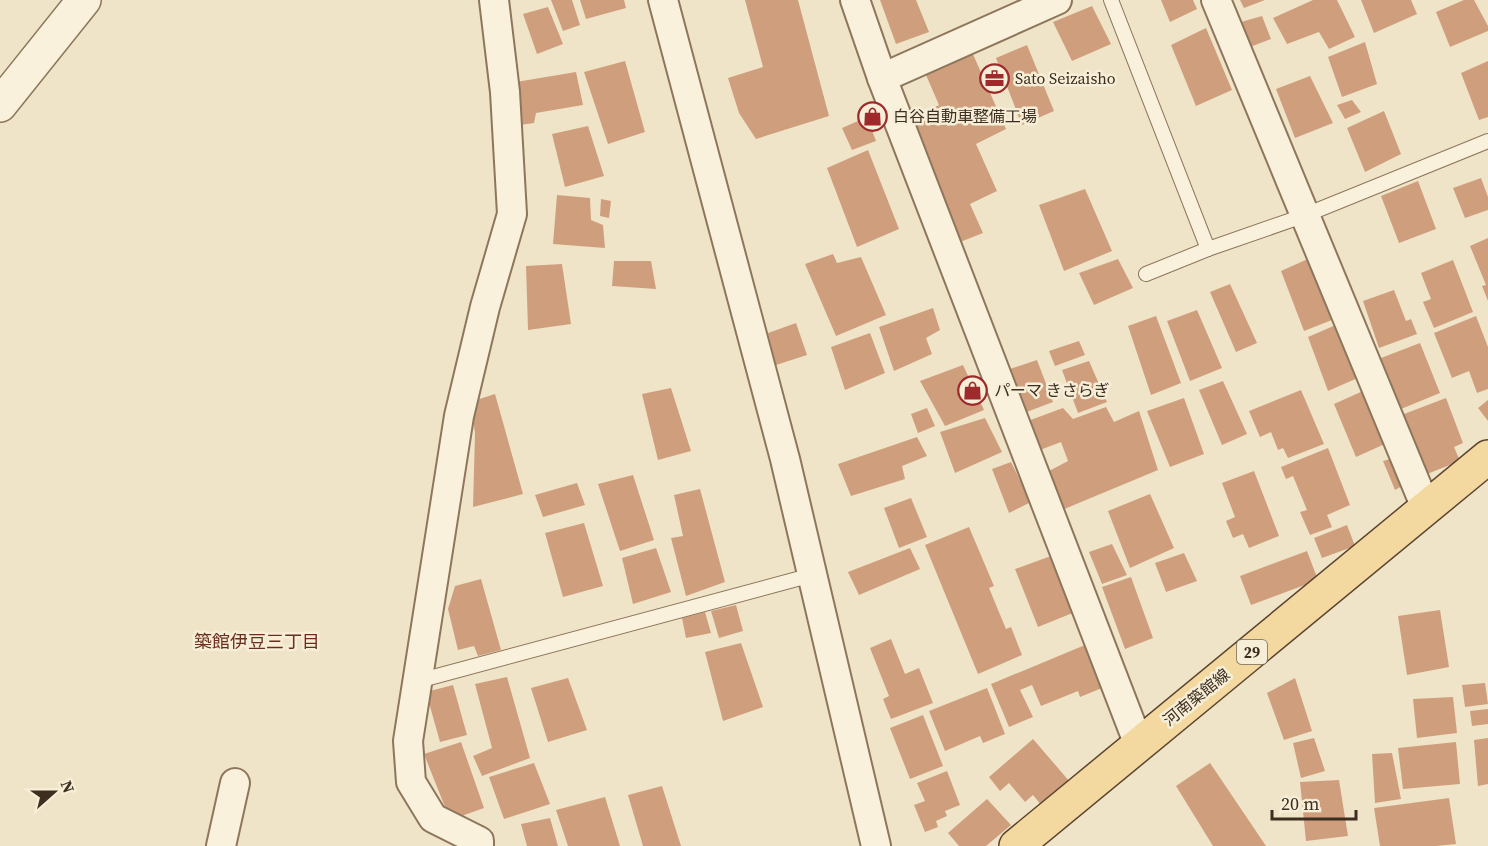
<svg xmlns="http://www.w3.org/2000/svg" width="1488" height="846" viewBox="0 0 1488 846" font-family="'Source Serif 4','Noto Sans JP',serif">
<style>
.building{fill:#cf9f7d}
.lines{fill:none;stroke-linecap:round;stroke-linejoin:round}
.service-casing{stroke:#8d765c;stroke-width:16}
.minor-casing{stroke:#8d765c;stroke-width:32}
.tertiary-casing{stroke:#8d765c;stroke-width:36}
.primary-casing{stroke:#5b4430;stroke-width:36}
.service{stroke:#faf1dc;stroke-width:14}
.minor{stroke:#faf1dc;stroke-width:28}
.tertiary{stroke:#faf1dc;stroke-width:33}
.primary{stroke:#f3d9a0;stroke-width:33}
.labels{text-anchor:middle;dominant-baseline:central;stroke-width:5;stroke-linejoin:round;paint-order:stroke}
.shield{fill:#f7eed8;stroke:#756857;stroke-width:1.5}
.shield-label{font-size:15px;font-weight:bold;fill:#3d2e20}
.poi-label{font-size:16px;fill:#3d2e20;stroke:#f7eed8;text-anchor:start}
.street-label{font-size:16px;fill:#3d2e20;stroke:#f7eed8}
.neighbourhood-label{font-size:18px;fill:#6b2e1e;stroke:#f7eed8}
</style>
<rect width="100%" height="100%" fill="#f0e4c8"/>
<g class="building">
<path d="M551,0H572L580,25L563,31Z"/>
<path d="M580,0H624L626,8L586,19Z"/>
<path d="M745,0H798L829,116L756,139L739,113L728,78L763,67Z"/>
<path d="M880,0H916L929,32L896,44Z"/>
<path d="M1161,0H1193L1197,9L1170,22Z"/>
<path d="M1240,0H1265L1244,8Z"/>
<path d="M1313,0H1337L1355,37L1329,49L1319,32L1287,44L1273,18Z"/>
<path d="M1361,0H1411L1417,14L1374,33Z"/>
<path d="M1464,0H1474L1488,26V31L1450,47L1436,12Z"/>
<path d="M1092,6L1111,44L1072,61L1053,22Z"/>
<path d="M548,7L563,44L537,54L523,14Z"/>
<path d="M1262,16L1271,39L1250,47L1241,22Z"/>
<path d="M1206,28L1232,90L1196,106L1171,45Z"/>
<path d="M1365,42L1377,84L1342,97L1328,57Z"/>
<path d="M1027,45L1054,111L1022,125L996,58Z"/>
<path d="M972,52L1006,129L976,144L997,191L970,204L983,233L955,244L907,121L939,105L926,75Z"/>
<path d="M625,61L645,132L608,144L584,72Z"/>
<path d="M1488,61V117L1479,120L1461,73Z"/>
<path d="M576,72L583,105L536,113L534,123L520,125L516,82Z"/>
<path d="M1310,76L1333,123L1295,138L1276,89Z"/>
<path d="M1352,100L1361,112L1345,119L1337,105Z"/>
<path d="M1384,111L1401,154L1365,172L1347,128Z"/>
<path d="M867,117L876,141L852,150L842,128Z"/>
<path d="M588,126L604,176L565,187L552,134Z"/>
<path d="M868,150L899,229L857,247L827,168Z"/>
<path d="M1481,178L1488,197V210L1465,218L1453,188Z"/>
<path d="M1418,181L1436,229L1399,243L1381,196Z"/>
<path d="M1085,189L1112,251L1064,271L1039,205Z"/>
<path d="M557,195L590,198L591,220L603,225L605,248L553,244Z"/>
<path d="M601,199L611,201L609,218L600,216Z"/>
<path d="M1488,238V301L1482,286L1486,285L1470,246Z"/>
<path d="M833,254L837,263L861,257L886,315L836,336L805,264Z"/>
<path d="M1310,258L1337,318L1304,331L1281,271Z"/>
<path d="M1118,259L1133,288L1094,305L1079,273Z"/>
<path d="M1453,260L1473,312L1434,328L1423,302L1431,299L1421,273Z"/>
<path d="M614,261H651L656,289L612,286Z"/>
<path d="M562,264L571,324L528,330L526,266Z"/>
<path d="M1230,284L1257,343L1236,352L1210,292Z"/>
<path d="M1394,290L1406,321L1411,319L1417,334L1379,348L1363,301Z"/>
<path d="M933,308L940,330L926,338L932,354L894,371L879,327Z"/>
<path d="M1197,310L1222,368L1190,381L1167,321Z"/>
<path d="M1156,316L1181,383L1151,395L1128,326Z"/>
<path d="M1476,316L1488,347V389L1477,393L1469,371L1452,378L1434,333Z"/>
<path d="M796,323L807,355L776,365L768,333Z"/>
<path d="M1338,324L1360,377L1328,391L1308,337Z"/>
<path d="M870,333L885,373L845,390L831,347Z"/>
<path d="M1079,341L1085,355L1055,366L1049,351Z"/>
<path d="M1420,343L1440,393L1401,409L1381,358Z"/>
<path d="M1037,360L1053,402L1024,413L1007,370Z"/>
<path d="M1089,361L1107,402L1078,413L1062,370Z"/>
<path d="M963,365L984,410L945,426L920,381Z"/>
<path d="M1223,381L1247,434L1222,445L1199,390Z"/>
<path d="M671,388L691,451L658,460L642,394Z"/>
<path d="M1301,390L1324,444L1288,458L1283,448L1278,450L1271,432L1260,437L1249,411Z"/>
<path d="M1363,391L1387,443L1356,457L1334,404Z"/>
<path d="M495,394L523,494L473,507L475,433L470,402Z"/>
<path d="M1184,398L1204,454L1170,467L1147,411Z"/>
<path d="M1446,398L1463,443L1454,447L1460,461L1427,474L1404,414Z"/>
<path d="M1488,400V421L1478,408Z"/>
<path d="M1106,407L1114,422L1139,411L1158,470L1062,510L1047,472L1068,461L1061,442L1040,450L1025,422L1063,408L1073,419Z"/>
<path d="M927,408L935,426L918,433L911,414Z"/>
<path d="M985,418L1002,452L955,473L940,432Z"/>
<path d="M917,437L927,456L902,466L905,479L851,496L838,464Z"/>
<path d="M1328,448L1350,505L1327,515L1332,527L1310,535L1300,512L1307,510L1293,476L1286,479L1281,467Z"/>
<path d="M1398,457L1408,483L1395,490L1383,461Z"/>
<path d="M1011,462L1031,502L1009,513L992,469Z"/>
<path d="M1254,471L1279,536L1249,548L1243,534L1233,538L1226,521L1235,517L1222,483Z"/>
<path d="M633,475L654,540L620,551L598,484Z"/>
<path d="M577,483L585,505L543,517L535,495Z"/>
<path d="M700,489L725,582L686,596L671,538L683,536L674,495Z"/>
<path d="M1150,494L1174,548L1130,568L1108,511Z"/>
<path d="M911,498L927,537L899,548L884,508Z"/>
<path d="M584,523L603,586L563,597L545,533Z"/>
<path d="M1347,525L1355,546L1322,558L1314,538Z"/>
<path d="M969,527L994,586L989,588L1006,629L1011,627L1022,655L978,674L925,545Z"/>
<path d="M1112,544L1127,575L1102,584L1089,552Z"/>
<path d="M656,548L671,592L633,604L622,558Z"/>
<path d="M910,548L920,569L859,595L848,572Z"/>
<path d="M1307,551L1318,580L1251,605L1240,576Z"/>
<path d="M1184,553L1197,581L1166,592L1155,563Z"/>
<path d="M1051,556L1075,612L1038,627L1015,569Z"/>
<path d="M1131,577L1153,638L1125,649L1102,587Z"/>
<path d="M481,579L501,650L478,656L474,646L458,650L448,609L455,586Z"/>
<path d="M736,605L743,631L719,638L711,611Z"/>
<path d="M1440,610L1449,667L1407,675L1398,616Z"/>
<path d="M705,612L711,633L686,638L682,618Z"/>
<path d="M891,639L905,674L919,668L933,703L891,719L883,699L889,696L870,648Z"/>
<path d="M741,643L763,707L723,721L705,652Z"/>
<path d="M1085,645L1102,688L1080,697L1078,691L1041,706L1032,685L1020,690L1033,717L1009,727L991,684Z"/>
<path d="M507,677L530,758L482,776L473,756L492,748L475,684Z"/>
<path d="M568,678L587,730L548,742L531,688Z"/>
<path d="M1295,678L1312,731L1284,740L1267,693Z"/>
<path d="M1485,683L1488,704L1465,707L1462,685Z"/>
<path d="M453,685L467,735L440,742L426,692Z"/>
<path d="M987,688L1005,734L983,743L980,736L945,751L929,711Z"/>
<path d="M1453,697L1457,733L1417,738L1413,699Z"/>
<path d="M1488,709V724L1472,726L1470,711Z"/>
<path d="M923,715L943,766L910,779L890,728Z"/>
<path d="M1314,738L1325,771L1301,778L1293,743Z"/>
<path d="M1488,738V784L1478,786L1474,740Z"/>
<path d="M1033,739L1070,782L1042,806L1033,795L1025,802L1009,783L1000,791L989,777Z"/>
<path d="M461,742L484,808L456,818L445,807L424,754Z"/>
<path d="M1456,742L1460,784L1403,789L1398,748Z"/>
<path d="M1392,753L1401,799L1375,803L1372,754Z"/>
<path d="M534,763L550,804L504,819L489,777Z"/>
<path d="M1210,763L1266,846H1213L1176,786Z"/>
<path d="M947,771L960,805L945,811L947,816L936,821L938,827L925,832L914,805L925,801L917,783Z"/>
<path d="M1339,780L1348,836L1306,841L1300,782Z"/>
<path d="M662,786L681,846H643L628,795Z"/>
<path d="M605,797L620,846H568L556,810Z"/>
<path d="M1449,798L1456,844L1436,846H1380L1374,808Z"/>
<path d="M987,799L1011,825L986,846H959L948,833Z"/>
<path d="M550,818L558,846H527L521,824Z"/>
</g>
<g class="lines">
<defs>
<g id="service">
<path d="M1111,0L1208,249"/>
<path d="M1146,274L1208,249L1303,216L1488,141"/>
<path d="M418,681L812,575"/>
</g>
<g id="minor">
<path d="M663,0L785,459L876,846"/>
<path d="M855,0L882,78L1139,745"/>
<path d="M1216,0L1426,508"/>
<path d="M882,78L1057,0"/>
<path d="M221,846L235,783"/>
<path d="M479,846V841L433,818L411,782L408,741L459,416L485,307L512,214L505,92L494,0"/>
</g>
<path id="tertiary" d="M0,105L84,0"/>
<path id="primary" d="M1016,846L1488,457"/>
</defs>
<use href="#service" class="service-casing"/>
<use href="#minor" class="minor-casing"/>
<use href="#tertiary" class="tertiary-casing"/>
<use href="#primary" class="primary-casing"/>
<use href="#service" class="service"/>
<use href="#minor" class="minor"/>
<use href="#tertiary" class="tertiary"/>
<use href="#primary" class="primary"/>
</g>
<defs>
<symbol id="office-ring" viewBox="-11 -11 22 22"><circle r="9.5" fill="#f7eed8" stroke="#9e2a2b" stroke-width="1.5"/><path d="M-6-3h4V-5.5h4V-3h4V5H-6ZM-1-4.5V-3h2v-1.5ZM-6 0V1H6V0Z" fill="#9e2a2b"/></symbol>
<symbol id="shop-ring" viewBox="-11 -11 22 22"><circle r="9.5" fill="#f7eed8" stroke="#9e2a2b" stroke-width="1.5"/><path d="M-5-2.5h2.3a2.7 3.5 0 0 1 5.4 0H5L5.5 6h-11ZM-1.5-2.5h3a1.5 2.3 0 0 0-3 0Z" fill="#9e2a2b"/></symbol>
</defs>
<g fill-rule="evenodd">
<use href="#office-ring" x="978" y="62" width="33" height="33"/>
<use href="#shop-ring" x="856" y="100" width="33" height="33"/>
<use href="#shop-ring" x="956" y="374" width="33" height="33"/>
</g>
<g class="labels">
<rect class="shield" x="1237" y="640" width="30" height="24" rx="4.5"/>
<g class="shield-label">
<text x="1252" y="652">29</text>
</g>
<g class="poi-label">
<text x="1015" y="78">Sato Seizaisho</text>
<text x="893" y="116">白谷自動車整備工場</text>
<text x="994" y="390">パーマ きさらぎ</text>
</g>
<g class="street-label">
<text transform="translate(1196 697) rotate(-39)">河南築館線</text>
</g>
<g class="neighbourhood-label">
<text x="257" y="641">築館伊豆三丁目</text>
</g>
</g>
<g transform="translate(54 792) rotate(69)" stroke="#f7eed8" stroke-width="4.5" paint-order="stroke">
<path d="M0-4.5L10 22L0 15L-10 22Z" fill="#3d2e20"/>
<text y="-9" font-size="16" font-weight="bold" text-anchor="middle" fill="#3d2e20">N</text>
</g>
<path d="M1272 810v9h84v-9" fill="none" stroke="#3d2e20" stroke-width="3"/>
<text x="1281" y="810" font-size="18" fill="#3d2e20" stroke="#f7eed8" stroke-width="4.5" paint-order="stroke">20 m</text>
</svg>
